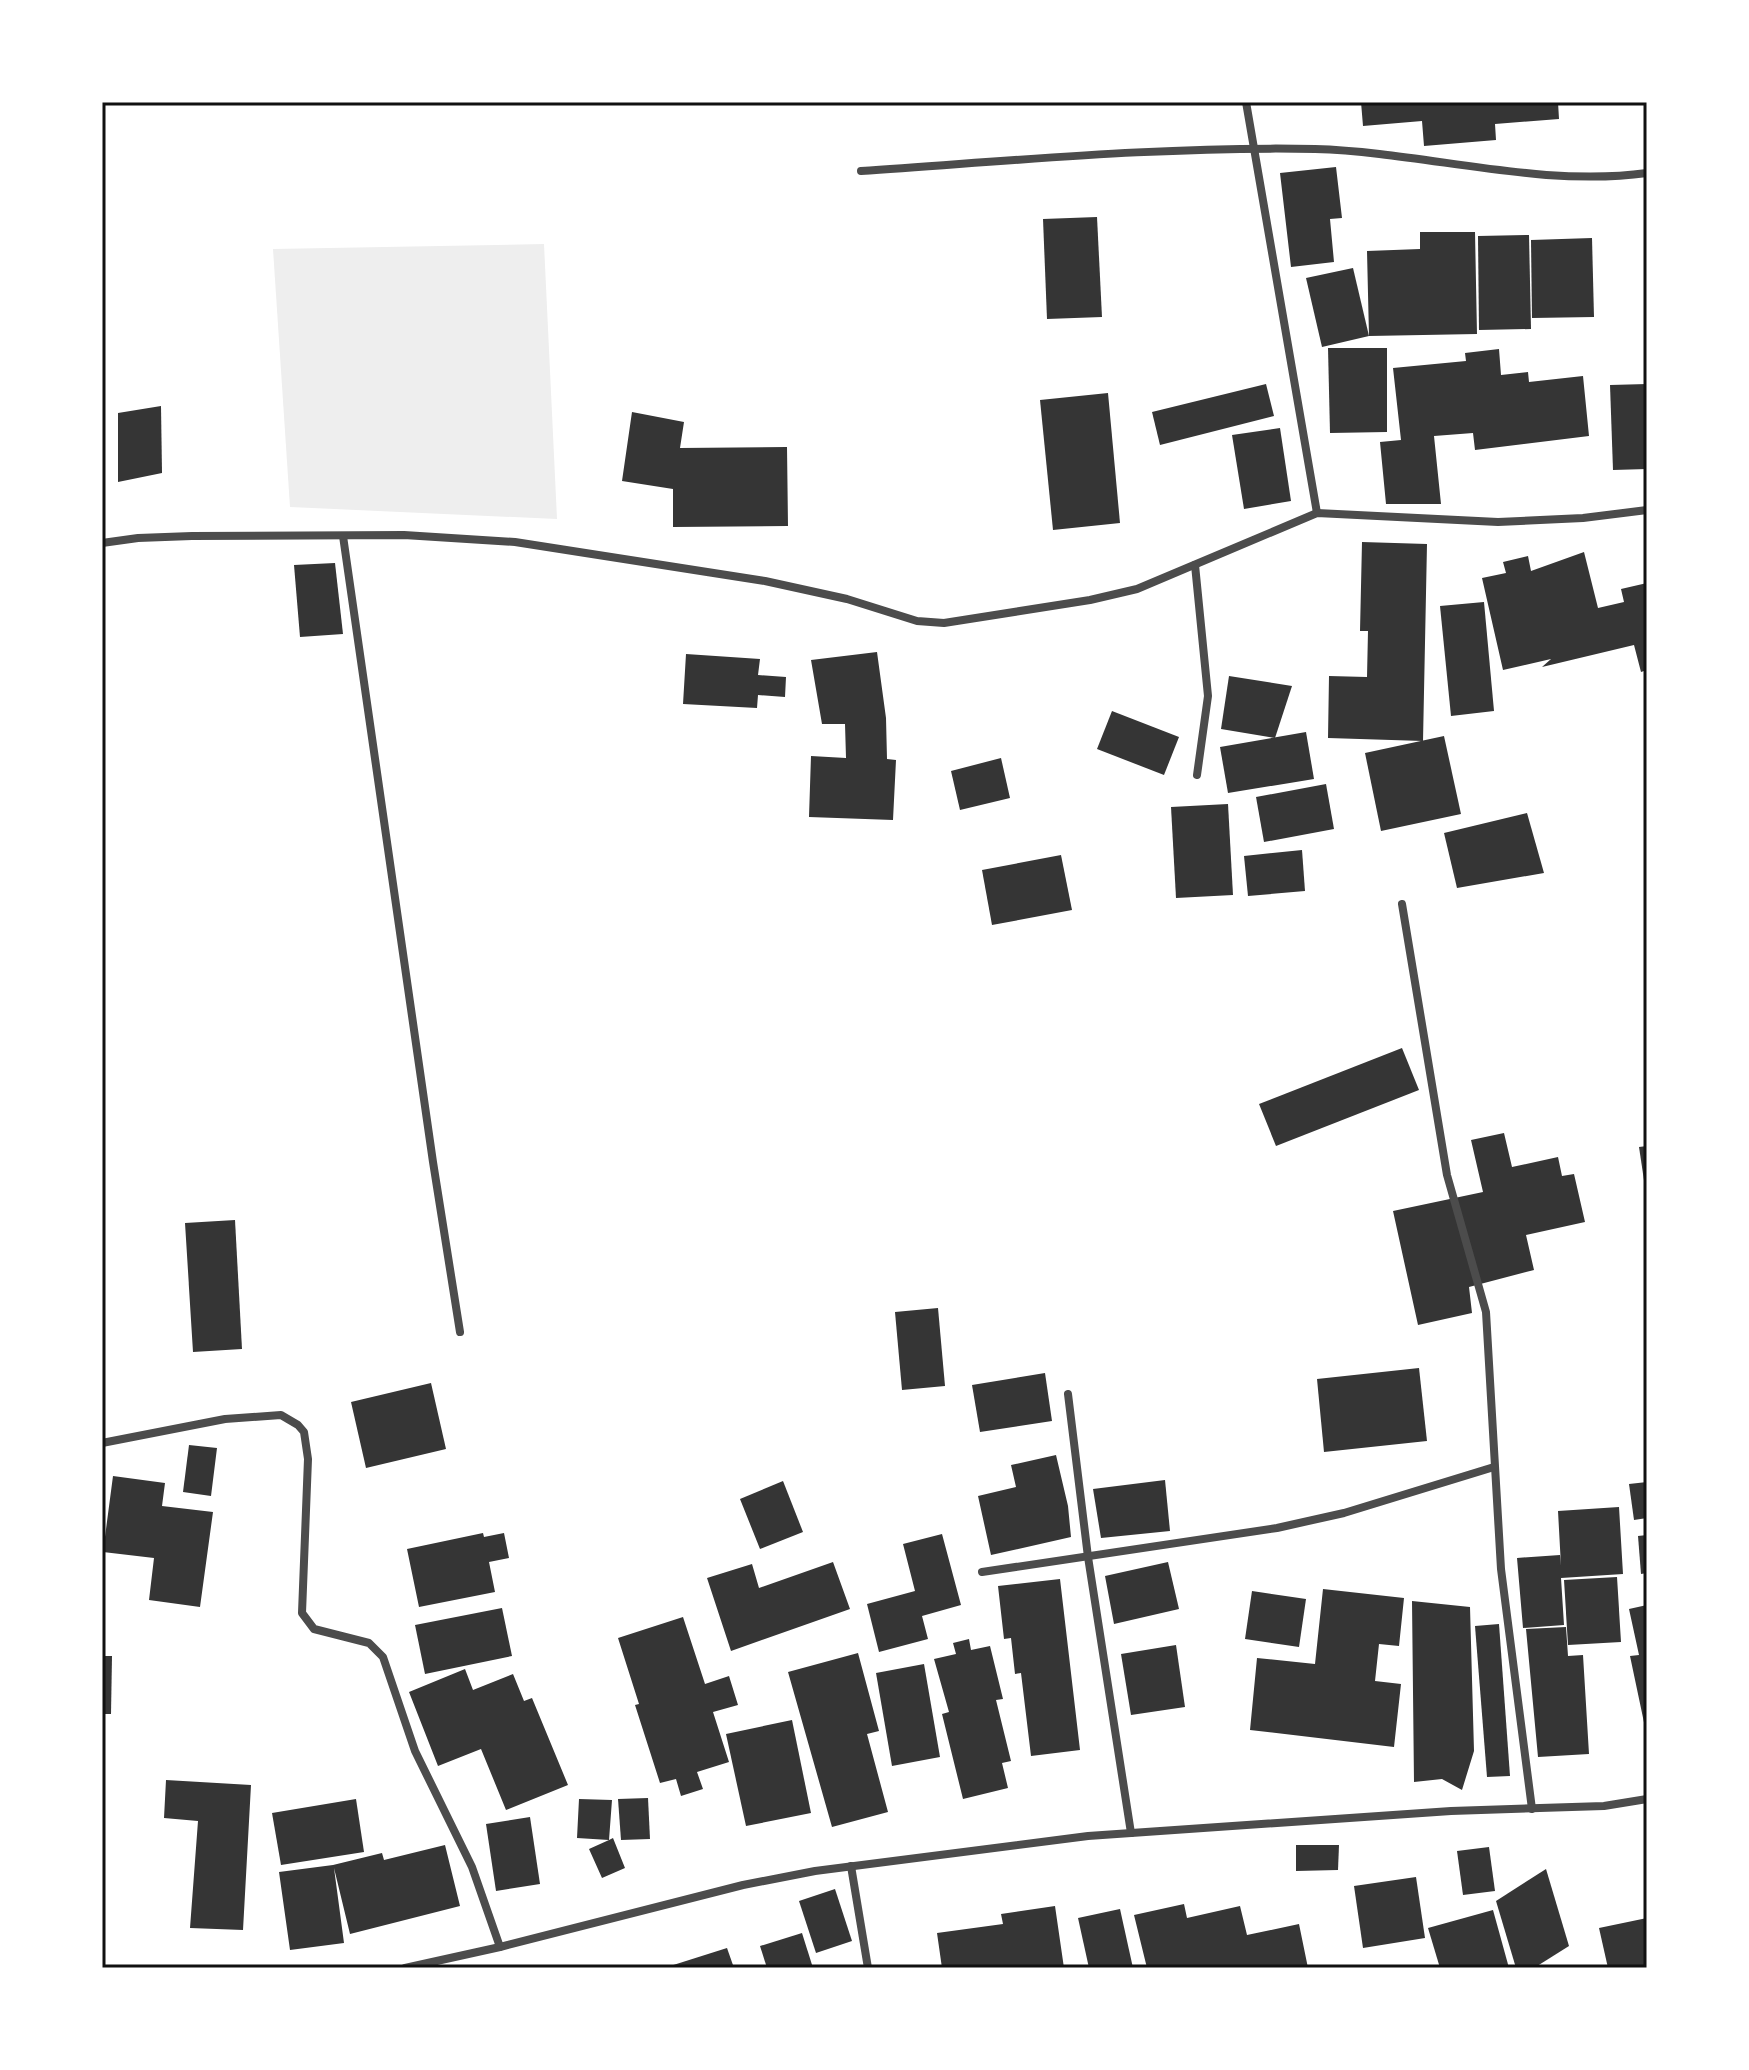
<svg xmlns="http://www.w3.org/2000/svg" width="1749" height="2070" viewBox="0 0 1749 2070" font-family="'Roboto Condensed',sans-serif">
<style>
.green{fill:#eee}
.building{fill:#353535}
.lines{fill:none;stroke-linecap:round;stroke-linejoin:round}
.minor{stroke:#4c4c4c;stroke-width:8}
.neatline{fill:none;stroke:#111;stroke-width:3}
</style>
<rect width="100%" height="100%" fill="#fff"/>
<path class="green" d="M544,244L557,519L290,507L273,249Z"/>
<g class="building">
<path d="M1361,102H1558L1559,119L1495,124L1496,140L1424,146L1422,121L1363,126Z"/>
<path d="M1336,167L1342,218L1330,219L1334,262L1291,267L1280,173Z"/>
<path d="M1097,217L1102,317L1047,319L1043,219Z"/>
<path d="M1420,232H1475L1477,334L1369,336L1367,251L1420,249Z"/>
<path d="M1529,235L1531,329L1479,330L1478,236Z"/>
<path d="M1592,238L1594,317L1532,318L1531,240Z"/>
<path d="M1353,268L1369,336L1322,347L1306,278Z"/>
<path d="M1328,348H1387V432L1330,433Z"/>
<path d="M1499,349L1501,375L1528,372L1529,382L1583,376L1589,436L1475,450L1473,433L1434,436L1441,504H1386L1380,442L1401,440L1393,368L1466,361L1465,353Z"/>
<path d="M1266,384L1274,416L1160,445L1152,412Z"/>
<path d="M1647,384V469L1613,470L1610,385Z"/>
<path d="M1108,393L1120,523L1053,530L1040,400Z"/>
<path d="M161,406L162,473L118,482V413Z"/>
<path d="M632,412L684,422L680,448L787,447L788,526L673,527V489L622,481Z"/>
<path d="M1280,428L1291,501L1244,509L1232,435Z"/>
<path d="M1362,542L1427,544L1423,741L1328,738L1329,676L1367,677L1368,631H1360Z"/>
<path d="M1584,552L1598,608L1624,602L1621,589L1647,583V670L1641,672L1634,645L1542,667L1551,659L1503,670L1482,578L1506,573L1503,562L1528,556L1531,571Z"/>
<path d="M335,563L343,634L300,637L294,565Z"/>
<path d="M1484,602L1494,711L1451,716L1440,606Z"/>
<path d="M877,652L886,718L887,759L896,760L893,820L809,817L811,756L846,758L845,724H822L811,660Z"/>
<path d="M686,654L760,659L758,675L786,677L785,697L758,695L757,708L683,704Z"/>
<path d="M1229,676L1292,686L1275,738L1221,729Z"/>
<path d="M1112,711L1179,737L1164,775L1097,749Z"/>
<path d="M1306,732L1314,779L1228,793L1220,747Z"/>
<path d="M1444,736L1461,814L1381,831L1365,753Z"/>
<path d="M1001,758L1010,798L960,810L951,771Z"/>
<path d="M1326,784L1334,829L1264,842L1256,797Z"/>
<path d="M1228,804L1233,895L1176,898L1171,807Z"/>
<path d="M1527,813L1544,873L1457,888L1444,833Z"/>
<path d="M1302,850L1305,891L1248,896L1244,856Z"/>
<path d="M1061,855L1072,910L992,925L982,870Z"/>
<path d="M1402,1048L1419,1090L1276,1146L1259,1104Z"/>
<path d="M1504,1133L1512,1167L1558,1157L1562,1176L1574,1174L1585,1222L1526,1235L1534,1270L1469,1287L1472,1313L1418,1325L1393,1211L1483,1192L1471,1140Z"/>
<path d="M1647,1146V1187H1645L1639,1147Z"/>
<path d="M235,1220L242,1349L193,1352L185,1223Z"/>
<path d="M938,1308L945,1386L902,1390L895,1312Z"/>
<path d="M1419,1368L1427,1441L1324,1452L1317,1379Z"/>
<path d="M1045,1373L1052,1421L980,1432L972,1385Z"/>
<path d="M431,1383L446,1449L366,1468L351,1402Z"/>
<path d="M189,1445L217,1448L211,1496L183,1492Z"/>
<path d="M1056,1455L1068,1506L1071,1537L991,1555L978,1496L1016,1487L1011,1465Z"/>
<path d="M113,1476L165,1483L162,1506L213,1512L200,1607L149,1600L154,1558L103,1552Z"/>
<path d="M1165,1480L1170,1531L1101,1538L1093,1489Z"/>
<path d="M783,1481L803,1532L760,1549L740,1499Z"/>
<path d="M1647,1482V1518L1634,1520L1629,1484Z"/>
<path d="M1619,1507L1623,1574L1561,1578L1564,1625L1523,1628L1517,1558L1560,1555L1561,1566L1558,1511Z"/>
<path d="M483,1533L484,1537L504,1533L509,1558L489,1562L495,1592L419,1607L407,1549Z"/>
<path d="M942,1534L961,1605L922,1616L928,1639L879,1652L867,1604L915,1591L903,1544Z"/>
<path d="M1647,1535V1573L1641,1574L1638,1536Z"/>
<path d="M833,1562L850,1609L731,1651L707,1578L752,1564L759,1588Z"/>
<path d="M1168,1562L1179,1609L1114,1624L1105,1576Z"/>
<path d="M1617,1577L1621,1642L1568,1645L1564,1580Z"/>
<path d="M1060,1579L1080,1750L1031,1756L1021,1673L1015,1674L1011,1638L1004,1639L998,1586Z"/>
<path d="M1323,1589L1404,1598L1399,1646L1379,1644L1375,1681L1401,1684L1394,1747L1250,1730L1257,1658L1315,1664Z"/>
<path d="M1252,1591L1306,1599L1299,1647L1245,1639Z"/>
<path d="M1412,1601L1470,1607L1474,1751L1462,1790L1442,1779L1414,1782Z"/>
<path d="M1647,1605V1732H1646L1630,1656L1639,1655L1629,1609Z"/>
<path d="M502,1608L512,1656L425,1674L415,1625Z"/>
<path d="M683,1617L705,1684L729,1676L738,1705L713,1712L729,1762L697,1772L703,1789L681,1796L676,1779L660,1783L635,1705L639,1704L618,1638Z"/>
<path d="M1499,1624L1510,1776L1487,1777L1475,1626Z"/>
<path d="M1566,1627L1568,1656L1583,1655L1589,1754L1538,1757L1526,1629Z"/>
<path d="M969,1639L971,1650L990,1646L1003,1699L996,1700L1011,1761L1002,1763L1008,1788L963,1799L942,1714L949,1712L934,1659L956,1654L953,1643Z"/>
<path d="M1176,1645L1185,1707L1131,1715L1121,1654Z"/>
<path d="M858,1653L879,1731L867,1734L888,1812L832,1827L788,1672Z"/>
<path d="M102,1656H112L111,1714H102Z"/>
<path d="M924,1664L940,1757L892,1766L876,1673Z"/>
<path d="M465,1669L473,1690L513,1674L524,1701L532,1698L568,1785L506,1810L481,1749L438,1766L409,1692Z"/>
<path d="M792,1720L811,1813L746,1826L726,1734Z"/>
<path d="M166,1780L251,1785L243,1930L190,1928L198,1821L164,1818Z"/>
<path d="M648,1798L650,1839L621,1840L618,1799Z"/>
<path d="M356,1799L364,1852L281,1865L272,1813Z"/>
<path d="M579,1799L612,1800L609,1840L613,1838L625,1868L602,1878L589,1849L609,1840L577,1838Z"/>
<path d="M530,1817L540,1884L496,1891L486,1824Z"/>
<path d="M445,1845L460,1906L350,1934L334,1868L344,1943L290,1950L279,1872L333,1865L382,1853L384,1860Z"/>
<path d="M1296,1845H1339L1338,1870L1296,1871Z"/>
<path d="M1489,1847L1495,1891L1463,1895L1457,1851Z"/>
<path d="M1546,1869L1569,1946L1534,1968H1516L1496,1901Z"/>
<path d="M1416,1877L1425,1938L1363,1948L1354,1886Z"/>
<path d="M835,1889L852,1941L816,1953L799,1901Z"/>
<path d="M1184,1904L1187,1918L1240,1906L1247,1935L1299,1924L1308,1968H1147L1134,1915Z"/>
<path d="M1055,1906L1064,1968H973V1966L942,1968L937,1933L1003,1924L1001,1914Z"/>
<path d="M1120,1909L1133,1968H1089L1078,1918Z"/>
<path d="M1493,1910L1509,1968H1440L1428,1928Z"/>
<path d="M1647,1918V1968H1608L1599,1928Z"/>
<path d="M802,1933L813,1968H767L760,1946Z"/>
<path d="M727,1948L734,1968H667V1967Z"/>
</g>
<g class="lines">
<g class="minor">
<path d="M1246,102L1317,513"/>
<path d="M861,171C1012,161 1163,146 1315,149C1424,152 1538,188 1647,173"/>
<path d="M343,536L433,1162L460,1332"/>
<path d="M102,543L138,538L192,536L404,535L515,542L765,581L847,599L917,621L944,623L1090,600L1137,589L1317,513L1498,522L1583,518L1647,510"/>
<path d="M1195,565L1208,696L1197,775"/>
<path d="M1402,904L1447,1175L1486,1312L1501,1569L1532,1809"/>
<path d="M1068,1394L1088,1557L1131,1833"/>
<path d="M102,1443L225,1419L281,1415L298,1425L304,1432L308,1459L302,1613L314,1629L369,1643L383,1657L415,1751L472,1867L500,1947"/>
<path d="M982,1572L1277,1528L1344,1513L1494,1467"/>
<path d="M851,1866L868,1968"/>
<path d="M405,1968L500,1947L743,1885L815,1871L1088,1836L1451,1811L1604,1806L1647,1799"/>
</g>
</g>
<rect width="1749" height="2070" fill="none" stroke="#ffffff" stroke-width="208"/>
<rect x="104" y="104" width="1541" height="1862" class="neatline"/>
</svg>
